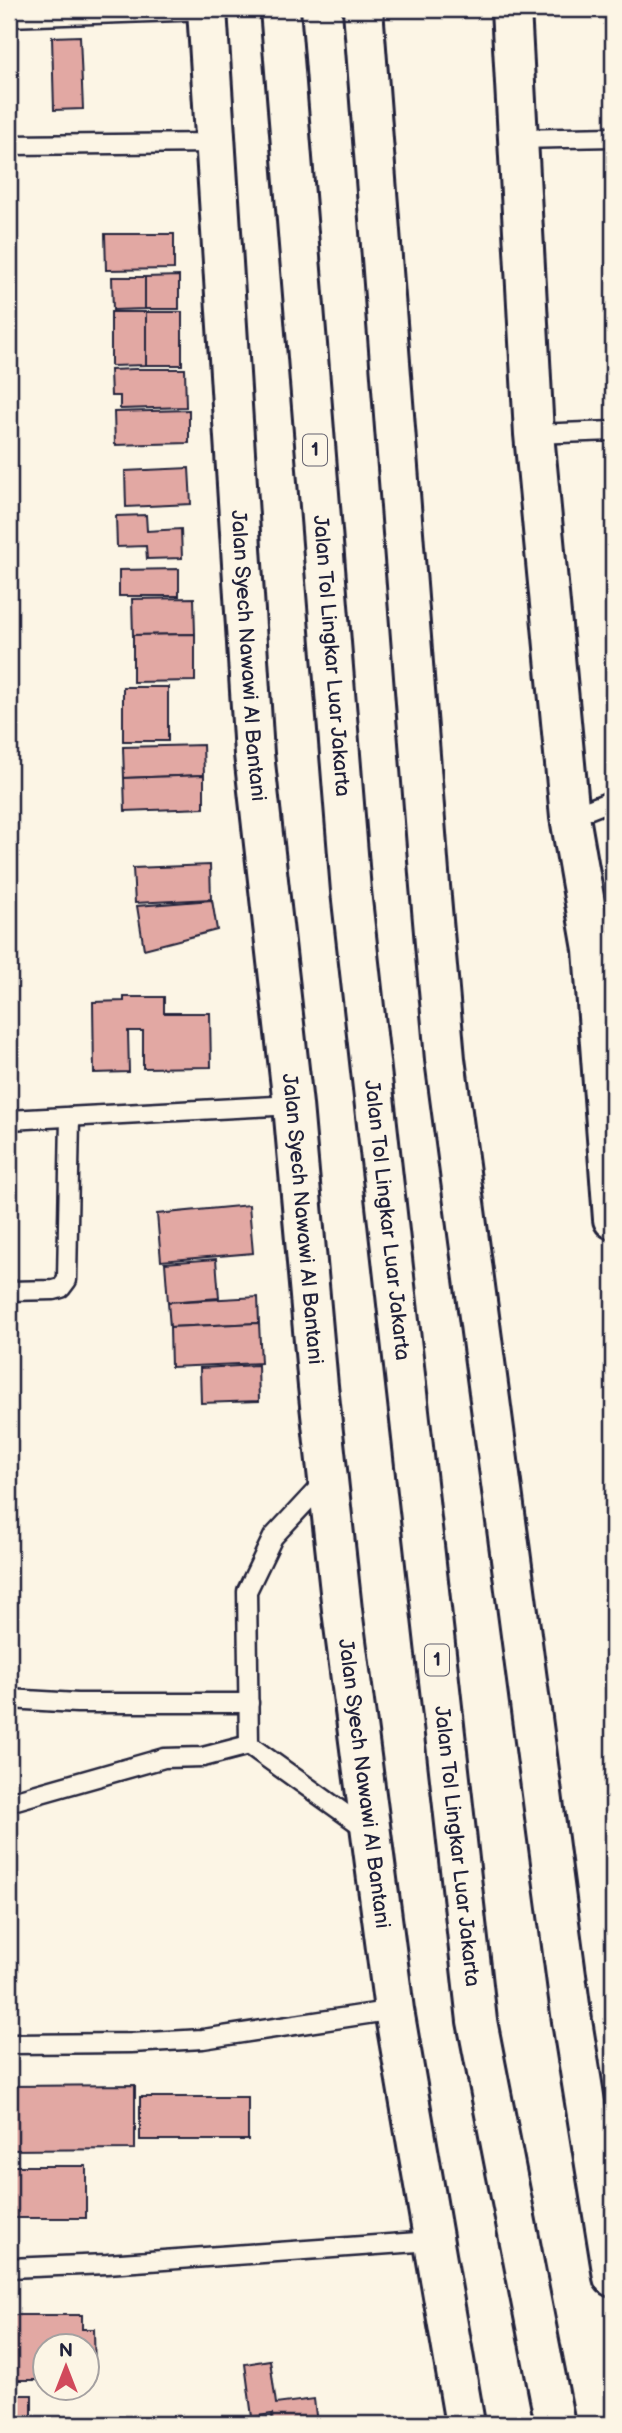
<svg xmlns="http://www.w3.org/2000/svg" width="622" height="2433" viewBox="0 0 622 2433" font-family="'Balsamiq Sans',sans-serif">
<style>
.building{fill:#e2a8a3;stroke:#22223b;stroke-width:2}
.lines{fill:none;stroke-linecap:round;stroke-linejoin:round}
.service-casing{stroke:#22223b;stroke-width:23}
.trunk-casing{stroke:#22223b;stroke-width:44}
.motorway-casing{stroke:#22223b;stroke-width:44}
.service{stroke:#fcf5e5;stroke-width:18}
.trunk{stroke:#fcf5e5;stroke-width:38}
.motorway{stroke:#fcf5e5;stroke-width:38}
.labels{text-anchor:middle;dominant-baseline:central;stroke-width:5;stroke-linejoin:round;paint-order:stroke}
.shield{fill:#fcf5e5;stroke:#63616e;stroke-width:2}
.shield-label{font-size:19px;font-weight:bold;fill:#22223b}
.street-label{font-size:21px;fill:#22223b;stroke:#fcf5e5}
</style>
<rect width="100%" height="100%" fill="#fcf5e5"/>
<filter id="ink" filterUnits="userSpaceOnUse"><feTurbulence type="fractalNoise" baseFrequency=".0143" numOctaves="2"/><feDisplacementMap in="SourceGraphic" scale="14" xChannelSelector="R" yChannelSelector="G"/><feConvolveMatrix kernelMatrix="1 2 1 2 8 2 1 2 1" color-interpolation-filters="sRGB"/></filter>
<g filter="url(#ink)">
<g class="building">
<path d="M80,36L83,109L54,110L52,37Z"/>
<path d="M105,234H174V269L106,270Z"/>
<path d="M179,276V309H145V277Z"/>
<path d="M112,277H145V309L113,310Z"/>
<path d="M111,312H146V365L111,366Z"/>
<rect x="146" y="312" width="36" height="53"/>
<path d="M135,369H185L186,407L120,409V396H111L110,370Z"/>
<path d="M189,410V443L115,445L114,412Z"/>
<path d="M189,468L191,504L126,507L125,471Z"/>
<path d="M146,515L147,531L181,529L182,558L147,559L146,546L117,547L116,516Z"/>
<path d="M179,569V596H119V570Z"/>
<path d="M194,598L195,634L133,635L132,599Z"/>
<path d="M195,634V681L133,682V635Z"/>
<rect x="123" y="687" width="45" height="54"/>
<path d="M203,745L204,775L124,778L123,747Z"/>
<path d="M204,775V808L125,811L124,778Z"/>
<path d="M210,865L211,899L135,903L133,868Z"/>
<path d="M212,900L217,930L144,949L137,906Z"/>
<path d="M124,997H164V1013H210L211,1067L143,1068V1031H128L129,1072L94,1073L93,1002L124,1001Z"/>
<path d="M249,1205L253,1253L161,1261L157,1214Z"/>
<path d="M216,1259L219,1298L168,1302L165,1263Z"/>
<path d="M258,1297L259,1323L170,1327L168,1302Z"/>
<path d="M259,1323L261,1363L171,1367L170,1327Z"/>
<path d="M258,1365L259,1401L201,1403L200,1368Z"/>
<path d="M135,2085V2149L9,2150V2086Z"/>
<rect x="140" y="2097" width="108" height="43"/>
<rect x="9" y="2166" width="77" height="52"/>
<path d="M9,2315H82V2329H94L95,2380H88V2346H46V2380H9Z"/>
<path d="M270,2360L276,2404L314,2399L317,2424H273L272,2414L252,2417L245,2364Z"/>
<path d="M9,2395H32V2419L218,2420L217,2424H9Z"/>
</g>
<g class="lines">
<defs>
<g id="service">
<path d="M9,17L207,10"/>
<path d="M516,139L613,137"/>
<path d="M9,145L216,143"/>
<path d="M534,434L613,431"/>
<path d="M570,817L613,800"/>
<path d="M9,1120L293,1105"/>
<path d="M9,1291L54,1290L61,1288L67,1280L70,1117"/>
<path d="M327,1479L273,1537L247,1591L249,1745L369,1831"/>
<path d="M9,1699L77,1703H249"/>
<path d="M9,1802L164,1758L203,1757L249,1745"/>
<path d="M9,2044L131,2043L203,2039L394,2010"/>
<path d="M9,2268L107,2264L432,2241"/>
</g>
<g id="trunk">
<path id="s1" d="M207,9L254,754L293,1105L318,1386L342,1610L394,2010L465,2424"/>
<path d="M511,9L534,434L570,817L593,949L613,1219"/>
</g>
<g id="motorway">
<path id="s2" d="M280,9L351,891L477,2021L555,2424"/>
<path d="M363,9L430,886L445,1059L572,2021L613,2277"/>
</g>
</defs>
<use href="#service" class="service-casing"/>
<use href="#trunk" class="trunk-casing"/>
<use href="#motorway" class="motorway-casing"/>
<use href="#service" class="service"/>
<use href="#trunk" class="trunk"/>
<use href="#motorway" class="motorway"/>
</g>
</g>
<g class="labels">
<g class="shield">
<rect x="303" y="434.5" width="24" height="31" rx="5"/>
<rect x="425" y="1644.5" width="24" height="31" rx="5"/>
</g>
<g class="shield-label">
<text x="315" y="450">1</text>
<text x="437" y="1660">1</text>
</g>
<g class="street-label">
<text stroke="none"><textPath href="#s1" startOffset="648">Jalan Syech Nawawi Al Bantani</textPath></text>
<text stroke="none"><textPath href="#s2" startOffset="649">Jalan Tol Lingkar Luar Jakarta</textPath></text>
<text stroke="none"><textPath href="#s1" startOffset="1214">Jalan Syech Nawawi Al Bantani</textPath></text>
<text stroke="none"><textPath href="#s2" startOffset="1216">Jalan Tol Lingkar Luar Jakarta</textPath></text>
<text stroke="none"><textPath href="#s1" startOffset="1782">Jalan Syech Nawawi Al Bantani</textPath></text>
<text stroke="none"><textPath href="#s2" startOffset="1846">Jalan Tol Lingkar Luar Jakarta</textPath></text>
</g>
</g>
<rect width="622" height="2433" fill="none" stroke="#fcf5e5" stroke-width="35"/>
<rect x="18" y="18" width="587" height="2398" fill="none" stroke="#22223b" stroke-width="2.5" filter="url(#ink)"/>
<g transform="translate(66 2367)"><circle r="33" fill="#fcf5e5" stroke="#a5a1a1" stroke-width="2"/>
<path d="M0-5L12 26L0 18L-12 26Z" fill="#d1495b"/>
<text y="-10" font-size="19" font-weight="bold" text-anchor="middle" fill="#22223b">N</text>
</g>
</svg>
